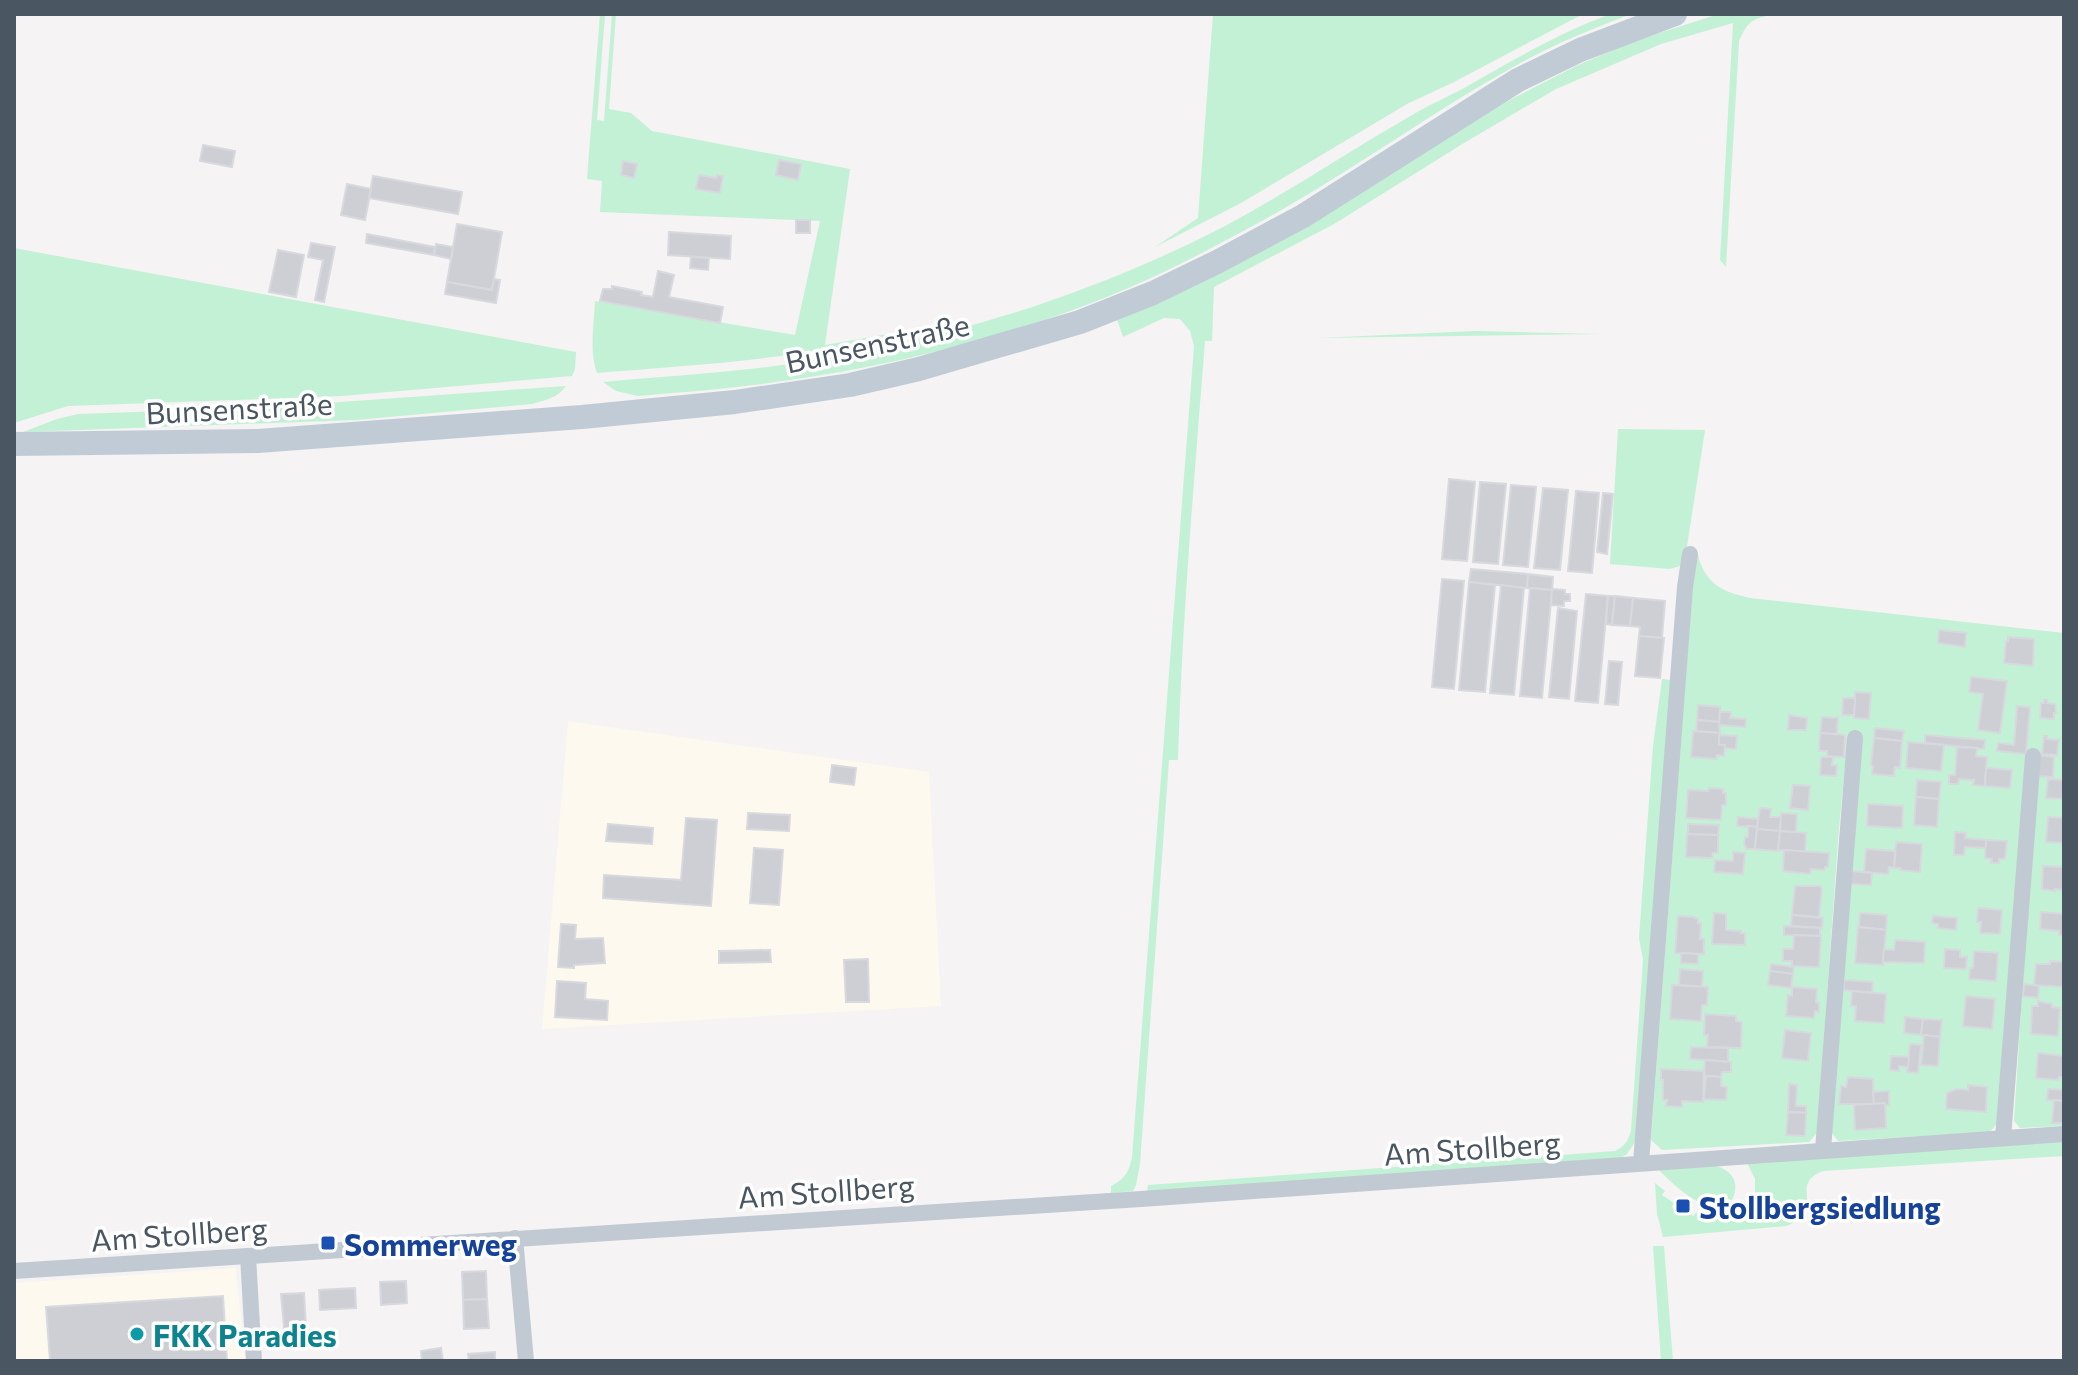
<svg xmlns="http://www.w3.org/2000/svg" width="2078" height="1375" viewBox="0 0 2078 1375" font-family="Commissioner,sans-serif">
<style>
.commercial{fill:#fdf9ef}
.green{fill:#c3f1d5}
.building{fill:#cdcfd5;stroke:#d7d9de;stroke-width:2}
.lines{fill:none;stroke-linecap:round;stroke-linejoin:round}
.minor{stroke:#c1cad2;stroke-width:16}
.secondary{stroke:#c1cbd6;stroke-width:24}
.transit-dot{fill:#1a4fb4;stroke:#fff;stroke-width:3}
.culture-dot{fill:#0f9aa8;stroke:#fff;stroke-width:3}
.labels{text-anchor:middle;dominant-baseline:central;stroke-width:7;stroke-linejoin:round;paint-order:stroke}
.street-label{font-size:30px;fill:#4a5661;stroke:#fff}
.transit-label{font-size:30px;font-weight:bold;fill:#164399;stroke:#fff;text-anchor:start}
.culture-label{font-size:30px;font-weight:bold;fill:#0d838f;stroke:#fff;text-anchor:start}
</style>
<rect width="100%" height="100%" fill="#f5f3f3"/>
<g class="commercial">
<path d="M568,721L929,772L941,1006L542,1029Z"/>
<path d="M236,1268L245,1361H14V1283Z"/>
</g>
<g class="green">
<path d="M600,14H605L597,120L604,121L612,14H616L609,109L631,113L652,131L850,169L825,345L905,331C805,360 700,364 597,373C589,351 594,325 595,301L795,335L820,221L600,212L602,181L587,179Z"/>
<path d="M1213,14H1583L1454,82L1407,104L1241,203L1155,247L1198,218Z"/>
<path d="M1611,14H1631C1592,29 1552,45 1515,66C1435,110 1362,164 1283,209C1255,225 1226,240 1198,255C1067,323 922,362 776,382C730,389 684,392 638,396L616,391L603,382C655,377 707,374 759,368C921,348 1080,301 1225,226C1287,193 1346,153 1407,118C1426,106 1446,98 1466,87C1513,60 1561,32 1611,14Z"/>
<path d="M1719,14H1778C1755,18 1749,18 1739,41L1726,267L1720,260L1733,23L1661,44L1556,89L1464,143L1334,224L1214,287L1212,341H1205C1194,481 1182,620 1178,760H1169L1140,1164L1136,1185L1133,1191L1111,1193V1186C1125,1179 1129,1172 1132,1157L1194,346L1190,331L1180,319L1164,318L1123,337L1117,319L1502,104L1576,66L1634,41Z"/>
<path d="M14,248L576,352L575,369L572,376L342,396L68,406L14,423Z"/>
<path d="M1476,331L1600,334L1318,338Z"/>
<path d="M566,386C558,398 545,400 532,404L356,420L23,432L57,419L78,414L255,408Z"/>
<path d="M1618,429L1705,430L1686,553L1680,566L1670,569L1610,564Z"/>
<path d="M1695,554L1698,555C1705,584 1723,592 1750,598L2064,633V1126L2020,1128L2014,1121L2024,963L1999,1121L1990,1132L1838,1141L1832,1133L1848,736L1839,828L1817,1133L1809,1142L1662,1150L1651,1140Z"/>
<path d="M1662,679L1671,680L1645,1029L1643,1035L1637,1139L1627,1154L1620,1158L1147,1192L1148,1185L1615,1151C1625,1146 1628,1141 1631,1131L1643,960L1639,938L1653,746Z"/>
<path d="M2064,1141V1156L1823,1171C1786,1185 1830,1210 1786,1226L1663,1237L1657,1214L1655,1183L1665,1191L1662,1195L1674,1203L1672,1207L1679,1212L1682,1208L1693,1216L1696,1213C1713,1220 1734,1222 1750,1211L1755,1213L1760,1203L1755,1200V1179L1747,1163Z"/>
<path d="M1713,1165C1733,1170 1741,1183 1731,1202C1707,1218 1676,1187 1659,1170Z"/>
<path d="M1653,1246H1664L1673,1361H1661Z"/>
</g>
<g class="building">
<path d="M203,145L235,151L232,167L200,161Z"/>
<path d="M779,160L801,164L798,180L776,175Z"/>
<path d="M623,161L637,164L634,178L621,175Z"/>
<path d="M699,175L716,178L717,175L723,176L720,193L696,189Z"/>
<path d="M373,176L462,192L458,214L369,198Z"/>
<path d="M347,184L371,189L365,220L341,215Z"/>
<rect x="796" y="220" width="14" height="13"/>
<path d="M457,224L502,232L492,290L447,282Z"/>
<path d="M669,232L731,236L730,259L668,255Z"/>
<path d="M367,234L435,247L434,255L366,243Z"/>
<path d="M311,243L335,247L324,302L315,300L323,260L308,257Z"/>
<path d="M436,244L453,247L451,259L434,255Z"/>
<path d="M278,250L304,255L296,297L269,292Z"/>
<path d="M691,257L709,258L708,270L690,268Z"/>
<path d="M658,271L674,275L669,297L723,307L720,323L600,301L603,289H612V286L642,292L641,295L653,297Z"/>
<path d="M494,279L500,280L496,303L445,294L447,282L492,290Z"/>
<path d="M1449,479L1475,482L1467,561L1442,559Z"/>
<path d="M1480,482L1506,484L1498,564L1473,562Z"/>
<path d="M1511,485L1536,487L1528,567L1503,565Z"/>
<path d="M1543,488L1568,490L1560,570L1534,568Z"/>
<path d="M1576,491L1599,493L1592,573L1568,571Z"/>
<path d="M1603,493L1613,494L1607,554L1597,552Z"/>
<path d="M1471,569L1528,574L1527,588L1469,582Z"/>
<path d="M1528,574L1553,577L1552,590L1527,588Z"/>
<path d="M1442,579L1464,581L1454,689L1432,687Z"/>
<path d="M1469,582L1495,585L1485,692L1459,690Z"/>
<path d="M1501,585L1524,588L1514,695L1490,693Z"/>
<path d="M1530,588L1552,590L1542,698L1520,696Z"/>
<path d="M1552,589L1565,590V594H1570V601H1564V606L1551,605Z"/>
<path d="M1586,594L1608,596L1598,703L1575,701Z"/>
<path d="M1608,596H1615L1612,625L1606,624Z"/>
<path d="M1615,596L1633,598L1630,626L1612,625Z"/>
<path d="M1633,598L1665,601L1662,638L1639,636L1640,627L1630,626Z"/>
<path d="M1558,608L1577,611L1569,699L1549,697Z"/>
<path d="M1939,630L1966,633L1965,647L1938,643Z"/>
<path d="M1639,636L1664,638L1660,678L1635,676Z"/>
<path d="M2008,637L2034,639L2033,666L2004,663L2006,641H2008Z"/>
<path d="M1609,661L1622,662L1618,705L1605,704Z"/>
<path d="M1971,677L2007,681L2000,733L1978,730L1983,694L1969,692Z"/>
<path d="M1855,692L1871,693L1869,719L1854,718Z"/>
<path d="M1843,698H1855L1854,715H1842Z"/>
<path d="M2044,700H2047V703L2055,704L2056,713H2054V719L2040,718L2041,703H2044Z"/>
<path d="M1698,705L1720,707L1719,722L1697,720Z"/>
<path d="M2017,706L2030,707L2026,754L1997,751L1998,743L2014,745Z"/>
<path d="M1720,712H1731L1730,718L1746,719L1745,727L1719,725Z"/>
<path d="M1789,715L1807,718L1806,730H1788Z"/>
<path d="M1822,717L1838,718L1837,734L1820,733Z"/>
<path d="M1697,720L1719,722L1720,733L1696,731Z"/>
<path d="M1875,728L1904,731L1902,741L1874,738Z"/>
<path d="M1693,731L1720,733L1719,745H1725L1724,756L1717,755L1716,759L1691,757Z"/>
<path d="M1820,733L1845,735L1844,757L1827,756V751H1819Z"/>
<path d="M1719,735L1737,736L1736,749L1725,748V745H1719Z"/>
<path d="M1925,735L1985,740L1984,749L1925,743Z"/>
<path d="M2044,736H2047V739L2059,740L2057,755L2042,754Z"/>
<path d="M1874,738L1902,741L1900,768L1895,767L1894,776L1872,774L1873,766L1871,765Z"/>
<path d="M1908,742L1944,745L1941,771L1906,768Z"/>
<path d="M1957,747L1977,748L1976,756L1987,757L1985,786L1973,785L1974,780L1959,779L1958,784H1949V775H1955Z"/>
<path d="M2039,755L2054,757L2053,777L2038,776Z"/>
<path d="M1821,757H1833L1832,765H1837L1836,776L1820,775Z"/>
<path d="M832,765L856,768L854,785L830,782Z"/>
<path d="M1986,768L2012,770L2010,788L1985,786Z"/>
<path d="M2048,779L2064,780V799L2046,798Z"/>
<path d="M1917,780L1941,782L1939,799L1916,797Z"/>
<path d="M1793,785L1810,786L1808,810L1790,808Z"/>
<path d="M1709,788L1723,789V793H1726V805H1722L1721,820L1686,818L1688,790L1708,791Z"/>
<path d="M1916,797L1939,799L1937,827L1914,825Z"/>
<path d="M1868,804L1903,806L1902,828L1867,826Z"/>
<path d="M1760,808L1771,809L1770,817H1781L1780,831L1757,829Z"/>
<path d="M748,813L790,815L789,831L747,829Z"/>
<path d="M1781,813L1797,814L1796,832L1780,831Z"/>
<path d="M2064,816V843L2046,842L2048,817L2064,818Z"/>
<path d="M1738,817L1758,819L1757,827L1737,826Z"/>
<path d="M686,818L717,820L711,906L603,898L604,875L681,880Z"/>
<path d="M608,824L653,828L652,844L606,841Z"/>
<path d="M1688,824L1719,825L1718,835H1688Z"/>
<path d="M1748,826L1757,827L1755,849H1747L1744,844L1745,837H1748Z"/>
<path d="M1757,829L1780,831L1778,851L1755,849Z"/>
<path d="M1780,831L1806,833L1805,852L1778,850Z"/>
<path d="M1955,832L1966,833L1965,838L1986,840V848L1965,847L1964,855H1954Z"/>
<path d="M1687,834L1718,835V853H1713L1712,858L1686,857Z"/>
<path d="M1986,840L2007,841L2005,859H1999V863H1991L1992,859L1985,858Z"/>
<path d="M1896,842L1922,844L1920,872L1900,870V868H1894Z"/>
<path d="M754,848L783,850L779,905L750,903Z"/>
<path d="M1866,849L1895,851L1894,868L1889,867L1888,874L1864,872Z"/>
<path d="M1784,850L1829,853L1828,867H1825L1824,870L1811,869L1810,874L1783,871Z"/>
<path d="M1733,852L1745,853L1743,874L1714,872L1715,860L1733,861Z"/>
<path d="M2043,866L2064,867V890L2055,889V891L2042,889Z"/>
<path d="M1851,871L1872,873L1871,885L1850,884Z"/>
<path d="M1795,886H1820L1822,889L1819,917L1792,915Z"/>
<path d="M1978,908L2002,910L2000,934L1980,933L1981,922H1977Z"/>
<path d="M2041,912L2064,914V935H2059V931L2040,929Z"/>
<path d="M1714,913L1726,914V930L1741,931V933H1745V945L1712,944Z"/>
<path d="M1860,913L1887,915L1886,930L1859,927Z"/>
<path d="M1792,915L1823,918L1822,928L1791,926Z"/>
<path d="M1678,916L1695,917V918L1698,919V923H1701L1700,939H1704V954L1675,953Z"/>
<path d="M1933,916L1957,918L1956,930L1938,928V924L1932,923Z"/>
<path d="M561,924L576,925L575,939L603,938L605,963L574,965V968L558,967Z"/>
<path d="M1784,926L1820,928V936L1784,935Z"/>
<path d="M1858,927L1886,930L1883,965L1855,963Z"/>
<path d="M1794,935L1821,936L1819,967L1792,966V961H1783V949H1793Z"/>
<path d="M1895,940L1925,942L1924,963L1883,962L1884,949L1894,950Z"/>
<path d="M1945,949L1960,950V957H1967L1966,969L1944,968Z"/>
<path d="M770,950L771,962L719,963V951Z"/>
<path d="M1974,951L1998,953L1996,981L1969,979L1970,968H1973Z"/>
<path d="M1681,953L1698,954V964L1681,963Z"/>
<path d="M868,959L869,1002H846L844,960Z"/>
<path d="M2050,961L2064,962V987L2034,985L2036,964H2050Z"/>
<path d="M1771,964L1794,967L1793,974L1770,971Z"/>
<path d="M1680,969L1703,971L1702,987L1679,985Z"/>
<path d="M1770,971L1793,974L1791,988L1768,985Z"/>
<path d="M1844,980L1873,982L1872,993L1844,990Z"/>
<path d="M557,981L586,983L585,999L608,1001L607,1020L555,1017Z"/>
<path d="M2024,984L2039,986L2038,998L2023,996Z"/>
<path d="M1672,985L1708,987L1707,1005H1702L1701,1021L1670,1019Z"/>
<path d="M1792,987L1817,989L1816,1002L1819,1003V1012L1815,1011L1814,1018L1786,1016L1788,995L1792,996Z"/>
<path d="M1852,991L1886,994L1884,1023L1855,1021L1856,1006H1851Z"/>
<path d="M1966,996L1995,999L1992,1029L1963,1026Z"/>
<path d="M2038,1001L2052,1004V1007L2060,1008L2058,1036L2031,1034L2032,1006H2038Z"/>
<path d="M1705,1014L1736,1016V1021L1742,1022L1741,1048L1707,1047L1708,1035H1704Z"/>
<path d="M1905,1017L1923,1019L1921,1035L1904,1033Z"/>
<path d="M1923,1019L1942,1020L1940,1037L1921,1035Z"/>
<path d="M1785,1030L1811,1033L1808,1061L1782,1058Z"/>
<path d="M1924,1035L1940,1037L1938,1066L1921,1065Z"/>
<path d="M1910,1044L1921,1045L1918,1073L1907,1072Z"/>
<path d="M1691,1047L1728,1048V1062L1690,1059Z"/>
<path d="M2038,1053L2064,1056V1077H2059V1080L2036,1078Z"/>
<path d="M1891,1056L1909,1057L1908,1067L1899,1066V1071L1890,1070Z"/>
<path d="M1705,1060L1731,1062V1072H1722L1721,1077L1704,1076Z"/>
<path d="M1661,1069L1704,1071L1703,1102L1682,1101V1107L1666,1106L1667,1100H1663V1080H1661Z"/>
<path d="M1706,1076L1721,1077V1086L1727,1087L1726,1100L1704,1099Z"/>
<path d="M1848,1077L1873,1079L1874,1104H1839L1841,1086L1846,1087Z"/>
<path d="M1789,1084L1797,1085L1796,1106H1806V1113L1788,1112Z"/>
<path d="M1968,1085L1987,1087L1986,1112L1946,1109L1947,1093L1957,1089L1968,1090Z"/>
<path d="M2048,1089L2064,1090V1101L2047,1100Z"/>
<path d="M1889,1091V1105L1874,1104L1873,1092Z"/>
<path d="M2054,1100L2064,1101V1123H2052Z"/>
<path d="M1885,1103L1886,1128L1855,1130L1854,1105Z"/>
<path d="M1788,1112L1806,1113L1805,1136L1786,1135Z"/>
<path d="M486,1271L487,1299L463,1300L462,1272Z"/>
<path d="M406,1281L407,1303L381,1305L380,1282Z"/>
<path d="M355,1288L356,1308L320,1310L319,1290Z"/>
<path d="M304,1293L306,1327L284,1328L281,1294Z"/>
<path d="M223,1296L227,1361H50L46,1307Z"/>
<path d="M487,1299L489,1328L464,1329L463,1300Z"/>
<path d="M441,1348L443,1361H422L421,1351Z"/>
<path d="M495,1352V1361H469L468,1354Z"/>
</g>
<g class="lines">
<g class="minor">
<path d="M2003,1138L2033,756"/>
<path d="M1823,1150L1855,738"/>
<path d="M1641,1163L1685,587L1690,554"/>
<path d="M515,1238L526,1361"/>
<path d="M248,1256L254,1361"/>
<path d="M14,1271L1141,1199L2064,1134"/>
</g>
<path class="secondary" d="M14,444L258,441L582,417L735,402L850,385L919,369L1080,322L1153,293L1217,262L1303,216L1518,80L1580,50L1675,14"/>
</g>
<g class="transit-dot">
<rect x="1675" y="1198" width="16" height="16" rx="4"/>
<rect x="320" y="1235" width="16" height="16" rx="4"/>
</g>
<circle class="culture-dot" cx="137" cy="1334" r="8"/>
<g class="labels">
<g class="street-label">
<text transform="translate(877 342) rotate(-12)">Bunsenstraße</text>
<text transform="translate(239 407) rotate(-3)">Bunsenstraße</text>
<text transform="translate(1472 1147) rotate(-4)">Am Stollberg</text>
<text transform="translate(826 1190) rotate(-4)">Am Stollberg</text>
<text transform="translate(179 1233) rotate(-4)">Am Stollberg</text>
</g>
<g class="transit-label">
<text x="1699" y="1206">Stollbergsiedlung</text>
<text x="344" y="1243">Sommerweg</text>
</g>
<g class="culture-label">
<text x="153" y="1334">FKK Paradies</text>
</g>
</g>
<rect width="2078" height="1375" fill="none" stroke="#4a5661" stroke-width="32"/>
</svg>
